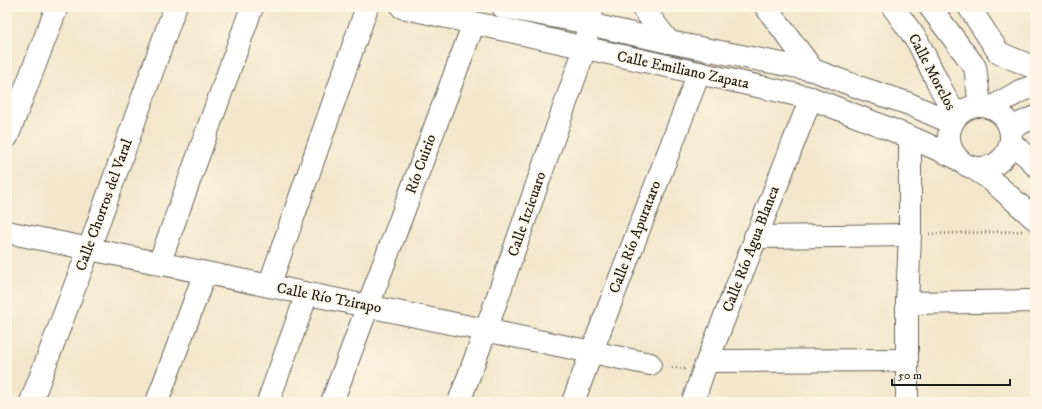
<svg xmlns="http://www.w3.org/2000/svg" width="1042" height="409" viewBox="0 0 1042 409" font-family="'IM FELL DW Pica',serif">
<style>
.lines{fill:none;stroke-linecap:round;stroke-linejoin:round}
.minor-casing{stroke:#676359;stroke-width:24}
.major-casing{stroke:#676359;stroke-width:24}
.path{stroke:#676359;stroke-width:2.5;stroke-dasharray:1 3;stroke-linecap:butt}
.minor{stroke:#fff;stroke-width:22}
.major{stroke:#fff;stroke-width:22}
.labels{text-anchor:middle;dominant-baseline:central;stroke-width:3;stroke-linejoin:round;paint-order:stroke}
.street-label{font-size:15px;fill:#1c1c1c;stroke:#fcf5e5}
</style>
<rect width="100%" height="100%" fill="#fcf5e5"/>
<filter id="ink" filterUnits="userSpaceOnUse"><feTurbulence type="fractalNoise" baseFrequency=".025" numOctaves="2"/><feDisplacementMap in="SourceGraphic" scale="8" xChannelSelector="R" yChannelSelector="G"/><feConvolveMatrix kernelMatrix="1 2 1 2 8 2 1 2 1" color-interpolation-filters="sRGB"/></filter>
<filter id="wash" filterUnits="userSpaceOnUse"><feTurbulence type="fractalNoise" baseFrequency=".012" numOctaves="4" result="noise"/><feDisplacementMap in="SourceGraphic" scale="16" xChannelSelector="R" yChannelSelector="G"/><feGaussianBlur stdDeviation="0.9" result="paint"/><feColorMatrix in="noise" values="0 0 0 0 0 0 0 0 0 0 0 0 0 0 0 0 0 1.4 0 .05"/><feComposite in="paint" operator="in"/></filter>
<g filter="url(#wash)">
<rect width="100%" height="100%" fill="#f3e6cb"/>
</g>
<g filter="url(#ink)">
<g class="lines">
<defs>
<g id="minor">
<path d="M642,7L669,42"/>
<path d="M766,7L813,70"/>
<path d="M893,7L918,42L938,83L956,117"/>
<path d="M930,7L975,67L980,106"/>
<path d="M969,7L999,53L1035,68"/>
<path d="M991,108L1020,91L1035,86"/>
<path d="M1010,128L1035,117"/>
<path d="M7,137L57,7"/>
<path d="M7,232L650,364"/>
<path d="M755,237L910,235"/>
<path d="M159,264L252,7"/>
<path d="M269,286L367,7"/>
<path d="M907,303L1035,301"/>
<path d="M708,361L907,360"/>
<path d="M31,402L89,249L175,7"/>
<path d="M157,402L205,273"/>
<path d="M268,402L307,294"/>
<path d="M332,402L474,23"/>
<path d="M459,402L486,330L585,48L588,24L593,7"/>
<path d="M573,402L592,351L699,73"/>
<path d="M693,402L703,372L811,98"/>
<path d="M907,402V303L910,235V137"/>
</g>
<g id="major">
<path d="M402,7L811,98L910,137L955,157"/>
<path d="M503,7L579,21L588,24L669,42L813,70L861,88L907,103L952,123"/>
<circle cx="980" cy="137" r="31"/>
<path d="M1011,143L1028,157L1035,165"/>
<path d="M973,168L990,179L1035,219"/>
</g>
</defs>
<use href="#minor" class="minor-casing"/>
<use href="#major" class="major-casing"/>
<g class="path">
<path d="M929,234L1022,231"/>
<path d="M668,367L685,369"/>
</g>
<use href="#minor" class="minor"/>
<use href="#major" class="major"/>
</g>
</g>
<g class="labels">
<g class="street-label">
<text transform="translate(683 70) rotate(12)">Calle Emiliano Zapata</text>
<text transform="translate(932 72) rotate(62)">Calle Morelos</text>
<text transform="translate(421 164) rotate(-70)">Río Cuirio</text>
<text transform="translate(104 205) rotate(-70)">Calle Chorros del Varal</text>
<text transform="translate(527 214) rotate(-71)">Calle Itzicuaro</text>
<text transform="translate(635 237) rotate(-69)">Calle Río Apurataro</text>
<text transform="translate(751 249) rotate(-69)">Calle Río Agua Blanca</text>
<text transform="translate(329 298) rotate(11)">Calle Río Tzirapo</text>
</g>
</g>
<rect width="1042" height="409" fill="none" stroke="#fcf5e5" stroke-width="24"/>
<path d="M892 379v6h118v-6" fill="none" stroke="#1c1c1c" stroke-width="2"/>
<text x="898" y="379" font-size="12" fill="#1c1c1c" stroke="#fcf5e5" stroke-width="3" paint-order="stroke">50 m</text>
</svg>
